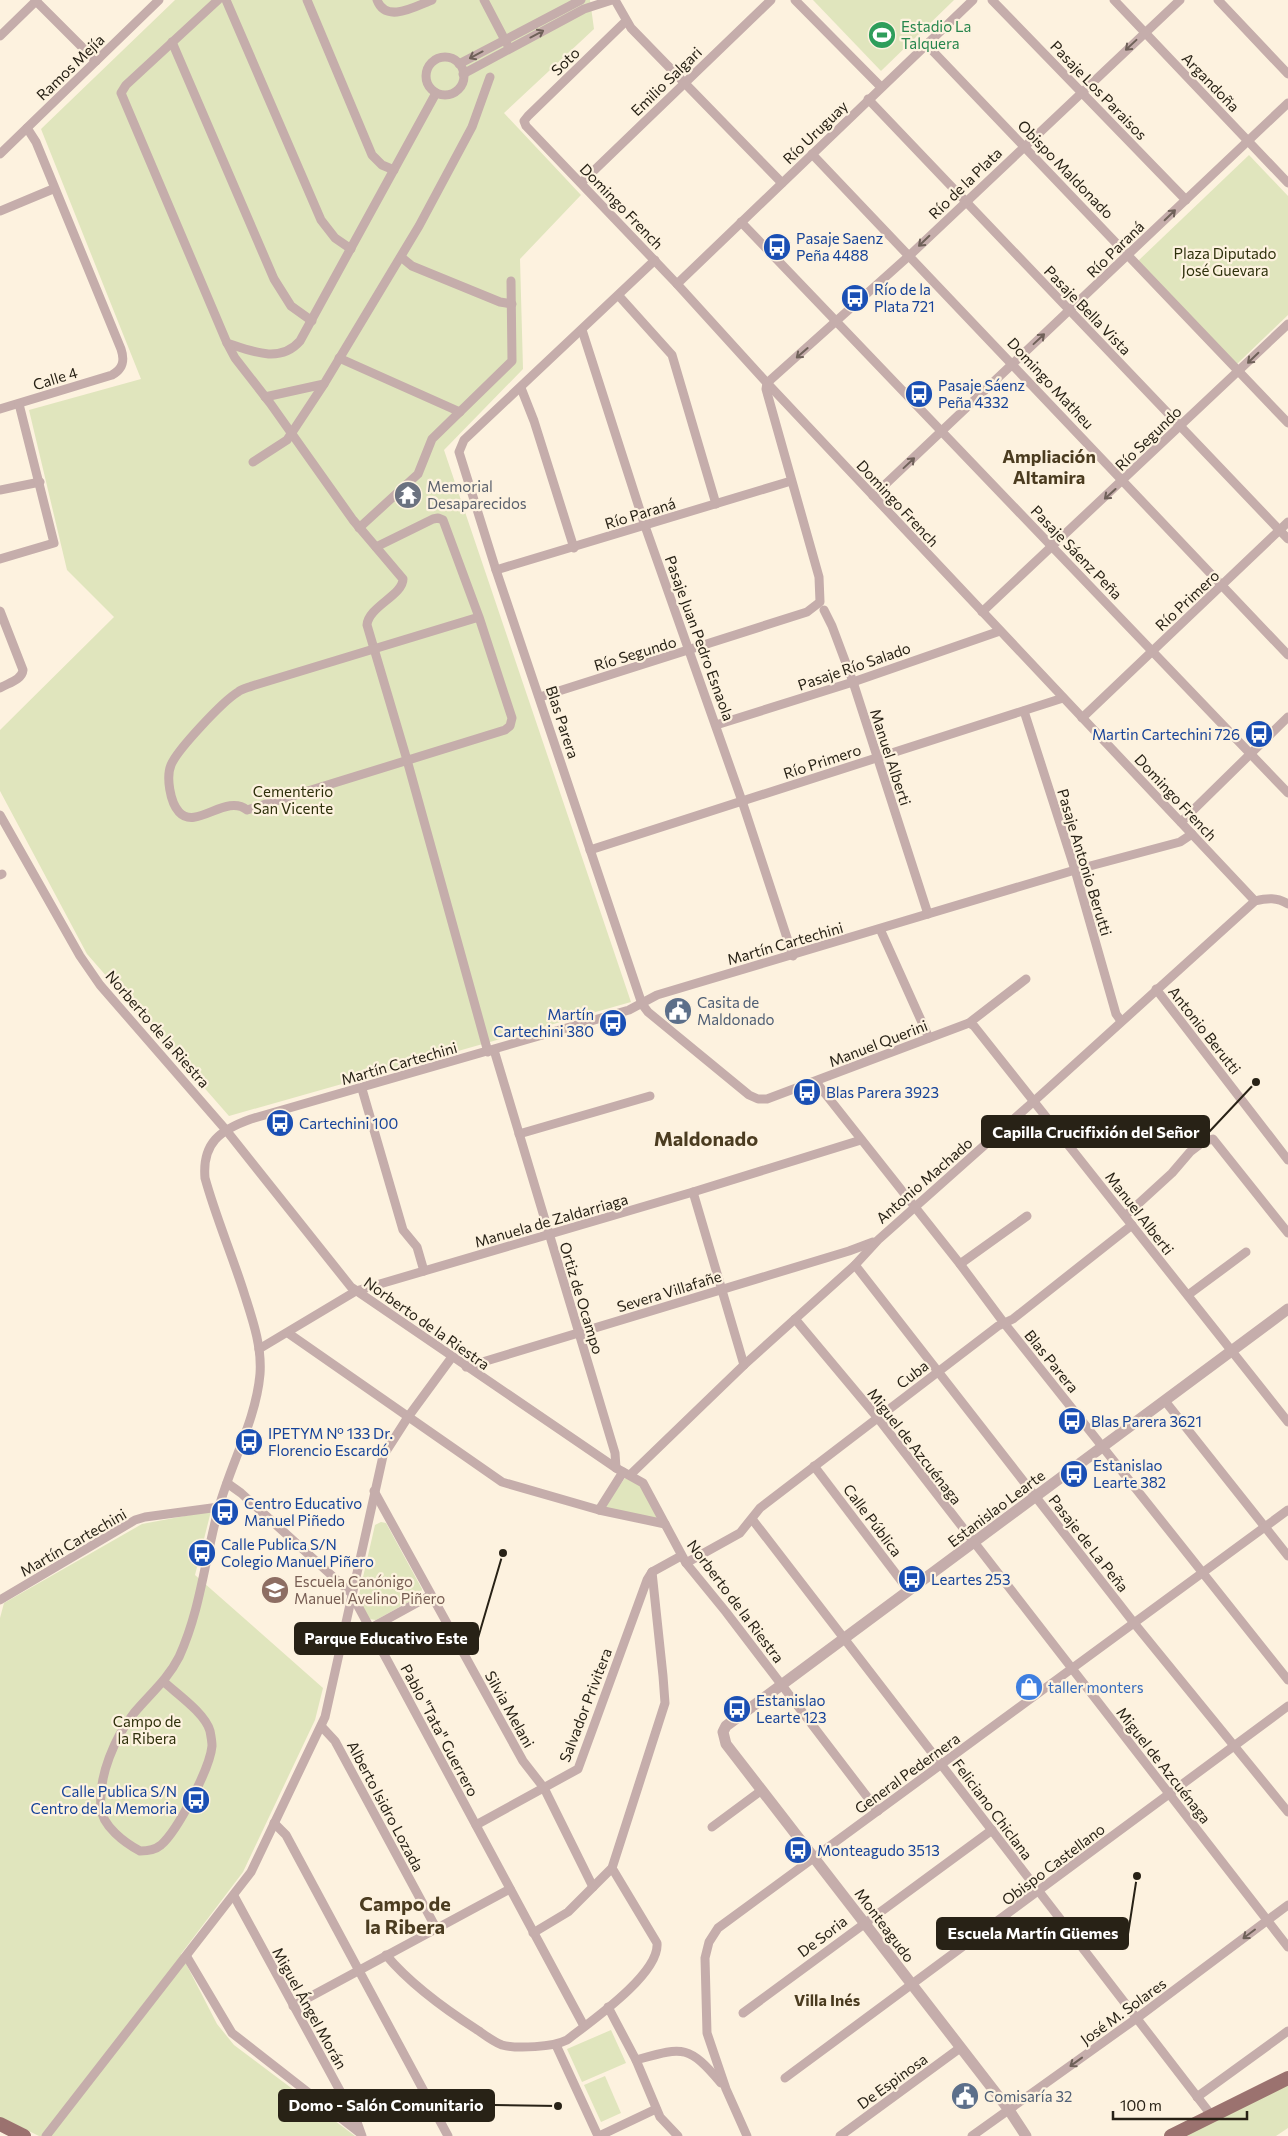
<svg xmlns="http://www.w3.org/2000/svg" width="1288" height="2136" viewBox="0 0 1288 2136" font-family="Commissioner,sans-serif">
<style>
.green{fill:#e0e5bd}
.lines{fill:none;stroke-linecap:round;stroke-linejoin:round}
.minor{stroke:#c5adab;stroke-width:9}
.tertiary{stroke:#c5adab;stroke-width:11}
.primary{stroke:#9b726f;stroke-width:14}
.oneway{stroke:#6f6159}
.labels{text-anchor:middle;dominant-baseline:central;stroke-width:4.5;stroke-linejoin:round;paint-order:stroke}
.leisure-label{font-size:15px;fill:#27864d;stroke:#fdf2df;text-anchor:start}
.street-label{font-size:15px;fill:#282216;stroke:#fdf2df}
.transit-label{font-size:15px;fill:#164399;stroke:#fdf2df;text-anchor:start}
.park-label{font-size:15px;fill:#2e300b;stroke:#fdf2df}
.worship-label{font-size:15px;fill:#5b616d;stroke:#fdf2df;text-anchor:start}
.service-label{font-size:15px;fill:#4e5e75;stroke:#fdf2df;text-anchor:start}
.education-label{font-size:15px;fill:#785e54;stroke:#fdf2df;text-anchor:start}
.shop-label{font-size:15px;fill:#366cbe;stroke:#fdf2df;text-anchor:start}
.neighbourhood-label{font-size:16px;font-weight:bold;fill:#4b3c20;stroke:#fdf2df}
.quarter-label{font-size:18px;font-weight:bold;fill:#4b3c20;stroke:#fdf2df}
.district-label{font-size:20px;font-weight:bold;fill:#4b3c20;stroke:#fdf2df}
.leader{fill:none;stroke:#282216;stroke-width:2}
.callout-dot{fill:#282216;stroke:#fdf2df;stroke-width:2}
.callout{fill:#282216;stroke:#282216;stroke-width:2}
.callout-label{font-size:16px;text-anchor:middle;font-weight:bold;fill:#fff}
</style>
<rect width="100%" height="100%" fill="#fdf2df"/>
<g class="green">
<path d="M175,0H590L594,29L504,113L581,195L520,259L523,369L444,450L631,1002L229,1116L87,954L0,791V730L114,617L67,570L29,410L141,379L41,129Z"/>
<path d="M813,0H954L881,71Z"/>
<path d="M1249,155L1288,196V315L1237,364L1138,261Z"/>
<path d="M625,1478L641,1486L660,1521L603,1509Z"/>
<path d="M211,1511L195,1575L323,1688L315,1720L243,1872L181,1954L217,2024L234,2045L355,2136H39L0,2117V1618L4,1603L142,1524Z"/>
<path d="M381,1522L386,1523L422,1589L421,1595L376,1620L369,1619L358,1599L375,1525Z"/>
<path d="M611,2030L626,2063L582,2082L567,2049Z"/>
<path d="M605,2076L621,2113L601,2122L584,2085Z"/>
<path d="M1288,2078V2128L1276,2136H1171Z"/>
</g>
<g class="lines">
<g class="minor">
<path d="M35,0L96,61"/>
<path d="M218,0L126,85L121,93L227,343C251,351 280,364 300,341L436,93"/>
<path d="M226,0L321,220L335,238L351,249"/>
<path d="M307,0L372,155L382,165L394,170"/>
<path d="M377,0C386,24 416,6 432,0"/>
<path d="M484,0L507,44"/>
<path d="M615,0L631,28L782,183"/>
<path d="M795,0L881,87"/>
<path d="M992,0L1186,200"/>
<path d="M1114,0L1288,183"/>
<path d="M1218,0L1288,74"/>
<path d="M626,21L528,116L524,121L526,126L677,284L767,383L1255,901"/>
<path d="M0,36L37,0"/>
<path d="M172,42L274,279L291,306L312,321"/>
<path d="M926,44L1288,423"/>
<circle cx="445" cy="76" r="19"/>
<path d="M459,64L581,0"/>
<path d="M463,74L584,9L612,0"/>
<path d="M868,99L1288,539"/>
<path d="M0,154L159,0"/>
<path d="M812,154L1288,655"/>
<path d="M581,183L771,0"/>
<path d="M0,211L53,189"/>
<path d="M741,222L1288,793"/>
<path d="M401,257L412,266L500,302L512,304"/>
<path d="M655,260L464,440L459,452L496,570L642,1004L648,1012L749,1095L758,1099H767L969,1023L1026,979"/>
<path d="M677,284L973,0"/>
<path d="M619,296L672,355L716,504"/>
<path d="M582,330L645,526L742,801L793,956"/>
<path d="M227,343L235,358L270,403L353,520L403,579C403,595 368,607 367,625L407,760L488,1052"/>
<path d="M339,358L460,412"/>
<path d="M521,388L534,421L574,548"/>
<path d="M265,397L324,384L419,226L472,127L490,77"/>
<path d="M0,409L112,375C123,369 125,361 121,349L36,142L27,128"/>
<path d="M253,462L287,440L324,384"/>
<path d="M0,490L40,482"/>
<path d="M873,496L1288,103"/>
<path d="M359,528L418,474L432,439L512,361L511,281"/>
<path d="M376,547L433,519L438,518L443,520L479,617L512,718L510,726L505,730L247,810C226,793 196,831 179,812C170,802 166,777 171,765C177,750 223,701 238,692C242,689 247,688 252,686L479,617"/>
<path d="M0,559L54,543L19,404"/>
<path d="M496,570L791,481"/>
<path d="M824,610L832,626L853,682L928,914"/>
<path d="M0,611L23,670C22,680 8,683 0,688"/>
<path d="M982,612L1288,324"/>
<path d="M540,697L807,612L820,602L819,577L766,389L767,383L910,255L1180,0"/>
<path d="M1024,711L1075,870L1116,1014L1121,1021"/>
<path d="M1082,718L1288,522"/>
<path d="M716,725L853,682L1000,631"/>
<path d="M0,815L80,956L100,985L226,1130L351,1287L616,1468L643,1483L686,1563L726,1612L878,1811"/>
<path d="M1181,822L1288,717"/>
<path d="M590,850L1063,698"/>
<path d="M0,875L2,874"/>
<path d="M880,929L929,1038"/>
<path d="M1156,989L1288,1160"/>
<path d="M969,1023L974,1026L1288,1422"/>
<path d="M494,1050L615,1453L616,1468"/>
<path d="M816,1082L960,1264L1004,1323L1288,1680"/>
<path d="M362,1089L403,1230L417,1247L424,1271"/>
<path d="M519,1134L650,1096"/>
<path d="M693,1192L744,1365"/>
<path d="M1125,1216L1172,1173L1190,1152L1203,1142L1213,1139L1288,1233"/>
<path d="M960,1264L1027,1216"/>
<path d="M855,1265L1134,1623L1288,1812"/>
<path d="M1188,1295L1246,1252"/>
<path d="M795,1319L877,1417L1288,1947"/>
<path d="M288,1333L502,1482L599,1510L665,1524"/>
<path d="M259,1349L356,1291L693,1192L861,1140"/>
<path d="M466,1367L849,1251L873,1242"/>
<path d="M1165,1401L1288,1556"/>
<path d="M814,1466L909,1591"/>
<path d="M630,1475L744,1365L855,1265L878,1240L1033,1102L1255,901C1267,898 1277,897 1288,904"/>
<path d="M227,1483L241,1493L351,1593L584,2026"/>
<path d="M374,1491L523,1761L544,1788L593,1887"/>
<path d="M599,1510L623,1472"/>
<path d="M752,1519L1212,2116"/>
<path d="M686,1563L740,1533L760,1508L998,1326L1013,1319L1132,1225"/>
<path d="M652,1572L681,1556"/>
<path d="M0,1600L135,1520L145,1517L219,1507"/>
<path d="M340,1645L431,1595"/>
<path d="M163,1681C177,1694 205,1713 210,1731C211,1736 212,1742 212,1746C210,1768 178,1830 161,1845C155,1850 148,1851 140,1851C125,1843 102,1826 101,1808C98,1776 115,1737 134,1713C150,1694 168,1679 179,1657C201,1609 205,1557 219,1507C231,1463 256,1420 260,1374C262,1347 253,1321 245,1296C233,1257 216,1218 205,1178C202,1143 220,1130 251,1119L629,1010L657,995L1075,870L1180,842L1192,834"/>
<path d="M322,1727L335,1741L436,1928"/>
<path d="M274,1823L286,1835L448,2136"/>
<path d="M476,1825L578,1769L647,1580L652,1572"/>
<path d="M712,1827L762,1790"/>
<path d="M234,1896L357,2122L362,2136"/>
<path d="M533,1933L568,1912L612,1868L665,1703L663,1676L652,1572"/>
<path d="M386,1955C411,1985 446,2010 479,2031C486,2036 494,2042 502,2045C517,2049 553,2047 567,2040C590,2022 660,1974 657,1943L612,1868"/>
<path d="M187,1957L232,2033L360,2133"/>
<path d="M293,2006L510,1889"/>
<path d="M608,2007L636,2060L660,2117L678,2136"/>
<path d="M743,2013L992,1830"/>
<path d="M556,2045L598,2136"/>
<path d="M636,2060C683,2047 688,2044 721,2083"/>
<path d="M785,2078L1288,1706"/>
<path d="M1197,2097L1288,2031"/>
<path d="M46,2136L251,1872L325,1717L383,1456L408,1417L452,1357"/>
<path d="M599,2136L656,2109"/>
<path d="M747,2136L726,2089L707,2033L705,1958L709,1942L718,1928L1288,1510"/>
<path d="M840,2136L960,2048"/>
<path d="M972,2136L1137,2018L1288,1905"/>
</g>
<path class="tertiary" d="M1026,2136L1009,2110L726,1744L723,1732L726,1726L1288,1309"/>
<g class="primary">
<path d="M0,2124L24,2136"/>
<path d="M1171,2136L1288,2078"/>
</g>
</g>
<defs><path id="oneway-shaft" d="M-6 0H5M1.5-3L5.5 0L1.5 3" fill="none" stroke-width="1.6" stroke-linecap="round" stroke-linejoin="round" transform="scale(1.25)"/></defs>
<g class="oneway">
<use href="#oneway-shaft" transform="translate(537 34) rotate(-28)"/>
<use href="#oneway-shaft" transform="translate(1131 45) rotate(137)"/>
<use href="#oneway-shaft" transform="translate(476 55) rotate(152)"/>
<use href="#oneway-shaft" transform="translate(1170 215) rotate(-44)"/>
<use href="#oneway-shaft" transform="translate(924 241) rotate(136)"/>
<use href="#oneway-shaft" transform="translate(1039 339) rotate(-43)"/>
<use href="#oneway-shaft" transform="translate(802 353) rotate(139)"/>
<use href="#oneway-shaft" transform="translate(1253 358) rotate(136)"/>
<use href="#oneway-shaft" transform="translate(909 463) rotate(-43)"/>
<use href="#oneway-shaft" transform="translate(1110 494) rotate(138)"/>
<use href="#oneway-shaft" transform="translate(1249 1934) rotate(143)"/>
<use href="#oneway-shaft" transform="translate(1076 2062) rotate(144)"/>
</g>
<defs>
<symbol id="stadium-disc" viewBox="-11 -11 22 22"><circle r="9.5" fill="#2e9e5b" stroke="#fdf2df"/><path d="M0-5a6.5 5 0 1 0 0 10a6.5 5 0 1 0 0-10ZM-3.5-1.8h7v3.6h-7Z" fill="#fff"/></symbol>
<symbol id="bus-disc" viewBox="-11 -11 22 22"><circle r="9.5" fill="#1a4fb4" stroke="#fdf2df"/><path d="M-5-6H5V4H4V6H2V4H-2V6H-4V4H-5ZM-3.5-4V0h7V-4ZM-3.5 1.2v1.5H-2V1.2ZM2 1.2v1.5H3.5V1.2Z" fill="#fff"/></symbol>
<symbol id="temple-disc" viewBox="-11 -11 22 22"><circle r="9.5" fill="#6b7280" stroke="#fdf2df"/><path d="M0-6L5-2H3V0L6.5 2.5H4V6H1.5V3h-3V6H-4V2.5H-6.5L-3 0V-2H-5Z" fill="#fff"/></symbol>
<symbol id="civic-disc" viewBox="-11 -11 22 22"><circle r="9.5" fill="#5c6f8a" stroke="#fdf2df"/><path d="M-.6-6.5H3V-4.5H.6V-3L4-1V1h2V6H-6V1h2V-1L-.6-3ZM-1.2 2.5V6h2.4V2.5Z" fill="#fff"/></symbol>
<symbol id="school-disc" viewBox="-11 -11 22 22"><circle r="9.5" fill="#8d6e63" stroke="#fdf2df"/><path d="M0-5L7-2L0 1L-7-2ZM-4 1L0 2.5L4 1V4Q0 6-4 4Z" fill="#fff"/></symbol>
<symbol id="shop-disc" viewBox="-11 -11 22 22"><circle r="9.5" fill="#3f7fe0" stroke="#fdf2df"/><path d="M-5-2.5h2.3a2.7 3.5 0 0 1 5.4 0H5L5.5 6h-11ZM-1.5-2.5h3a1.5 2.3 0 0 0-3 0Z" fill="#fff"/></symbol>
</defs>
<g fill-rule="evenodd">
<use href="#stadium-disc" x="866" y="19" width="32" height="32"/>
<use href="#bus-disc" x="761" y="231" width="32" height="32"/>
<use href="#bus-disc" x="839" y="282" width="32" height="32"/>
<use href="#bus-disc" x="903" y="378" width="32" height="32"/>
<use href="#temple-disc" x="392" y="479" width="32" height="32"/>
<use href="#bus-disc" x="1243" y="718" width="32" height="32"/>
<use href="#civic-disc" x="662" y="995" width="32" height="32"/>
<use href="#bus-disc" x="597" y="1007" width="32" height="32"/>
<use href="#bus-disc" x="791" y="1076" width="32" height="32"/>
<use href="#bus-disc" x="264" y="1107" width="32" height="32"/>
<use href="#bus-disc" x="1056" y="1405" width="32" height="32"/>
<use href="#bus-disc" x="233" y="1426" width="32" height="32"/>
<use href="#bus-disc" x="1058" y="1458" width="32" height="32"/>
<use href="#bus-disc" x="209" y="1496" width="32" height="32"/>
<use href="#bus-disc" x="186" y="1537" width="32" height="32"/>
<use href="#bus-disc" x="896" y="1563" width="32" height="32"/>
<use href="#school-disc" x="259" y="1574" width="32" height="32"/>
<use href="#shop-disc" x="1013" y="1671" width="32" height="32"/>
<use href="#bus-disc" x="721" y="1693" width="32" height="32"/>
<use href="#bus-disc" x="180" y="1784" width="32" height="32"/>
<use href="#bus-disc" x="782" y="1834" width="32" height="32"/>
<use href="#civic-disc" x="949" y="2080" width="32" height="32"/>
</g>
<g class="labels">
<g class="leisure-label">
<text x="901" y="26">Estadio La<tspan x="901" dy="17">Talquera</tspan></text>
</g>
<g class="street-label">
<text transform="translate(565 61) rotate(-44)">Soto</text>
<text transform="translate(70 67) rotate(-44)">Ramos Mejía</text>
<text transform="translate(666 81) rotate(-44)">Emilio Salgari</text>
<text transform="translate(1211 82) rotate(46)">Argandoña</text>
<text transform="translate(1099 90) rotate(46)">Pasaje Los Paraisos</text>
<text transform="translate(815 132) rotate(-44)">Río Uruguay</text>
<text transform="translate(1066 169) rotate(46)">Obispo Maldonado</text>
<text transform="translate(965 183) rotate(-44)">Río de la Plata</text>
<text transform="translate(622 206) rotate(46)">Domingo French</text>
<text transform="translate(1115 249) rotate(-44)">Río Paraná</text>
<text transform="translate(1088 310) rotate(46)">Pasaje Bella Vista</text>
<text transform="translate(55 378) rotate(-17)">Calle 4</text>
<text transform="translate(1051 383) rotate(47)">Domingo Matheu</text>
<text transform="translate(1148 438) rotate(-44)">Río Segundo</text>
<text transform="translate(898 503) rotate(47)">Domingo French</text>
<text transform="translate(640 513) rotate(-17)">Río Paraná</text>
<text transform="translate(1077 552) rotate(46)">Pasaje Sáenz Peña</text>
<text transform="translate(1187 600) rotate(-43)">Río Primero</text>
<text transform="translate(700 638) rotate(70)">Pasaje Juan Pedro Esnaola</text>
<text transform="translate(635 653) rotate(-17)">Río Segundo</text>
<text transform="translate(854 666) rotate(-19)">Pasaje Río Salado</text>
<text transform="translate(563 722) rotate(72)">Blas Parera</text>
<text transform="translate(891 757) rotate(72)">Manuel Alberti</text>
<text transform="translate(822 761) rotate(-18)">Río Primero</text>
<text transform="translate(1176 797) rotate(47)">Domingo French</text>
<text transform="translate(1085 862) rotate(73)">Pasaje Antonio Berutti</text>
<text transform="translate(785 943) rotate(-16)">Martín Cartechini</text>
<text transform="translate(158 1029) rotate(49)">Norberto de la Riestra</text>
<text transform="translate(1205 1030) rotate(52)">Antonio Berutti</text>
<text transform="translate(878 1043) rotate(-21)">Manuel Querini</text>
<text transform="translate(399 1063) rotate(-16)">Martín Cartechini</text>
<text transform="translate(924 1180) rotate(-41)">Antonio Machado</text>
<text transform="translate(1140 1213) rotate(52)">Manuel Alberti</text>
<text transform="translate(551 1220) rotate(-16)">Manuela de Zaldarriaga</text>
<text transform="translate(669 1291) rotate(-17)">Severa Villafañe</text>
<text transform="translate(582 1298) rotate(73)">Ortiz de Ocampo</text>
<text transform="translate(427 1323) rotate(35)">Norberto de la Riestra</text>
<text transform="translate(1052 1361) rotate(51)">Blas Parera</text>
<text transform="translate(912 1374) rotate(-37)">Cuba</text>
<text transform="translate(915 1446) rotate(52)">Miguel de Azcuénaga</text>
<text transform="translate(996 1508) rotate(-37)">Estanislao Learte</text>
<text transform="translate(873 1520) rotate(53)">Calle Pública</text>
<text transform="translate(73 1542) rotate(-30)">Martín Cartechini</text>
<text transform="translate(1089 1543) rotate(52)">Pasaje de La Peña</text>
<text transform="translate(736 1601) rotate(53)">Norberto de la Riestra</text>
<text transform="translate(585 1705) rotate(-69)">Salvador Privitera</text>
<text transform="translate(510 1709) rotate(61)">Silvia Melani</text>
<text transform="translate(440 1730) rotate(62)">Pablo "Tata" Guerrero</text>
<text transform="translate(1164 1765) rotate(52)">Miguel de Azcuénaga</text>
<text transform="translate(907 1773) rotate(-36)">General Pedernera</text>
<text transform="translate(386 1806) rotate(62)">Alberto Isidro Lozada</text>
<text transform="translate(993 1809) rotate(53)">Feliciano Chiclana</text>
<text transform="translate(1053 1864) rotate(-37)">Obispo Castellano</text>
<text transform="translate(885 1925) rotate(53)">Monteagudo</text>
<text transform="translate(822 1936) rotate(-37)">De Soria</text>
<text transform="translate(310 2008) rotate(61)">Miguel Ángel Morán</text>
<text transform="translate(1123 2011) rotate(-36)">José M. Solares</text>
<text transform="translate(892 2081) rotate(-36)">De Espinosa</text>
</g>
<g class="transit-label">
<text x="796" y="238">Pasaje Saenz<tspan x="796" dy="17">Peña 4488</tspan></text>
<text x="874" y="289">Río de la<tspan x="874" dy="17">Plata 721</tspan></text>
<text x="938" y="385">Pasaje Sáenz<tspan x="938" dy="17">Peña 4332</tspan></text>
<text x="1240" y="734" text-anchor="end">Martin Cartechini 726</text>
<text x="594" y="1014" text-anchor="end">Martín<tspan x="594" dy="17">Cartechini 380</tspan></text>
<text x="826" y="1092">Blas Parera 3923</text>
<text x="299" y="1123">Cartechini 100</text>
<text x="1091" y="1421">Blas Parera 3621</text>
<text x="268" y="1433">IPETYM Nº 133 Dr.<tspan x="268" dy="17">Florencio Escardó</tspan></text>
<text x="1093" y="1465">Estanislao<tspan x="1093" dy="17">Learte 382</tspan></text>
<text x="244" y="1503">Centro Educativo<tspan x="244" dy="17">Manuel Piñedo</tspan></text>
<text x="221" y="1544">Calle Publica S/N<tspan x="221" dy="17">Colegio Manuel Piñero</tspan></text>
<text x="931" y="1579">Leartes 253</text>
<text x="756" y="1700">Estanislao<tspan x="756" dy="17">Learte 123</tspan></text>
<text x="177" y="1791" text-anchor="end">Calle Publica S/N<tspan x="177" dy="17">Centro de la Memoria</tspan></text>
<text x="817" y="1850">Monteagudo 3513</text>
</g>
<g class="park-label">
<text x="1225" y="253">Plaza Diputado<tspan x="1225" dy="17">José Guevara</tspan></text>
<text x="293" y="791">Cementerio<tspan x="293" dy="17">San Vicente</tspan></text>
<text x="147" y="1721">Campo de<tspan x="147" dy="17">la Ribera</tspan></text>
</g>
<g class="worship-label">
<text x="427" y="486">Memorial<tspan x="427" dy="17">Desaparecidos</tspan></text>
</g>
<g class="service-label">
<text x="697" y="1002">Casita de<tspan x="697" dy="17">Maldonado</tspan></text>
<text x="984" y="2096">Comisaría 32</text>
</g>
<g class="education-label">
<text x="294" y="1581">Escuela Canónigo<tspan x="294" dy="17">Manuel Avelino Piñero</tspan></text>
</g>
<g class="shop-label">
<text x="1048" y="1687">taller monters</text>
</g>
<g class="neighbourhood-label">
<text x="827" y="1999">Villa Inés</text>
</g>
<g class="quarter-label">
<text x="1049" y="456">Ampliación<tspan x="1049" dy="21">Altamira</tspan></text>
</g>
<g class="district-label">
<text x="706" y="1138">Maldonado</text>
<text x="405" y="1903">Campo de<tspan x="405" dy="23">la Ribera</tspan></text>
</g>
</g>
<path class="leader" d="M1256 1082L1209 1132M503 1553L478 1638M1137 1876L1128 1934M558 2106L494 2105"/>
<g class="callout-dot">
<circle cx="1256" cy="1082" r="5"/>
<circle cx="503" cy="1553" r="5"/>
<circle cx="1137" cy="1876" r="5"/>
<circle cx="558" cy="2106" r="5"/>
</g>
<g class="callout">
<rect x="982" y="1116" width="227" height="31" rx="5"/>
<rect x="295" y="1623" width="183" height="31" rx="5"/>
<rect x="937" y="1918" width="191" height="31" rx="5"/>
<rect x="279" y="2090" width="215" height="31" rx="5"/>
</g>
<g class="callout-label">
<text x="1096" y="1138">Capilla Crucifixión del Señor</text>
<text x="386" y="1644">Parque Educativo Este</text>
<text x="1033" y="1939">Escuela Martín Güemes</text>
<text x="386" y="2111">Domo - Salón Comunitario</text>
</g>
<path d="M1113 2111v8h134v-8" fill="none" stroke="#282216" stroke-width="2.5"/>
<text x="1120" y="2111" font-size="15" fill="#282216" stroke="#fdf2df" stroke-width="4" paint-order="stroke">100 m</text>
</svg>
